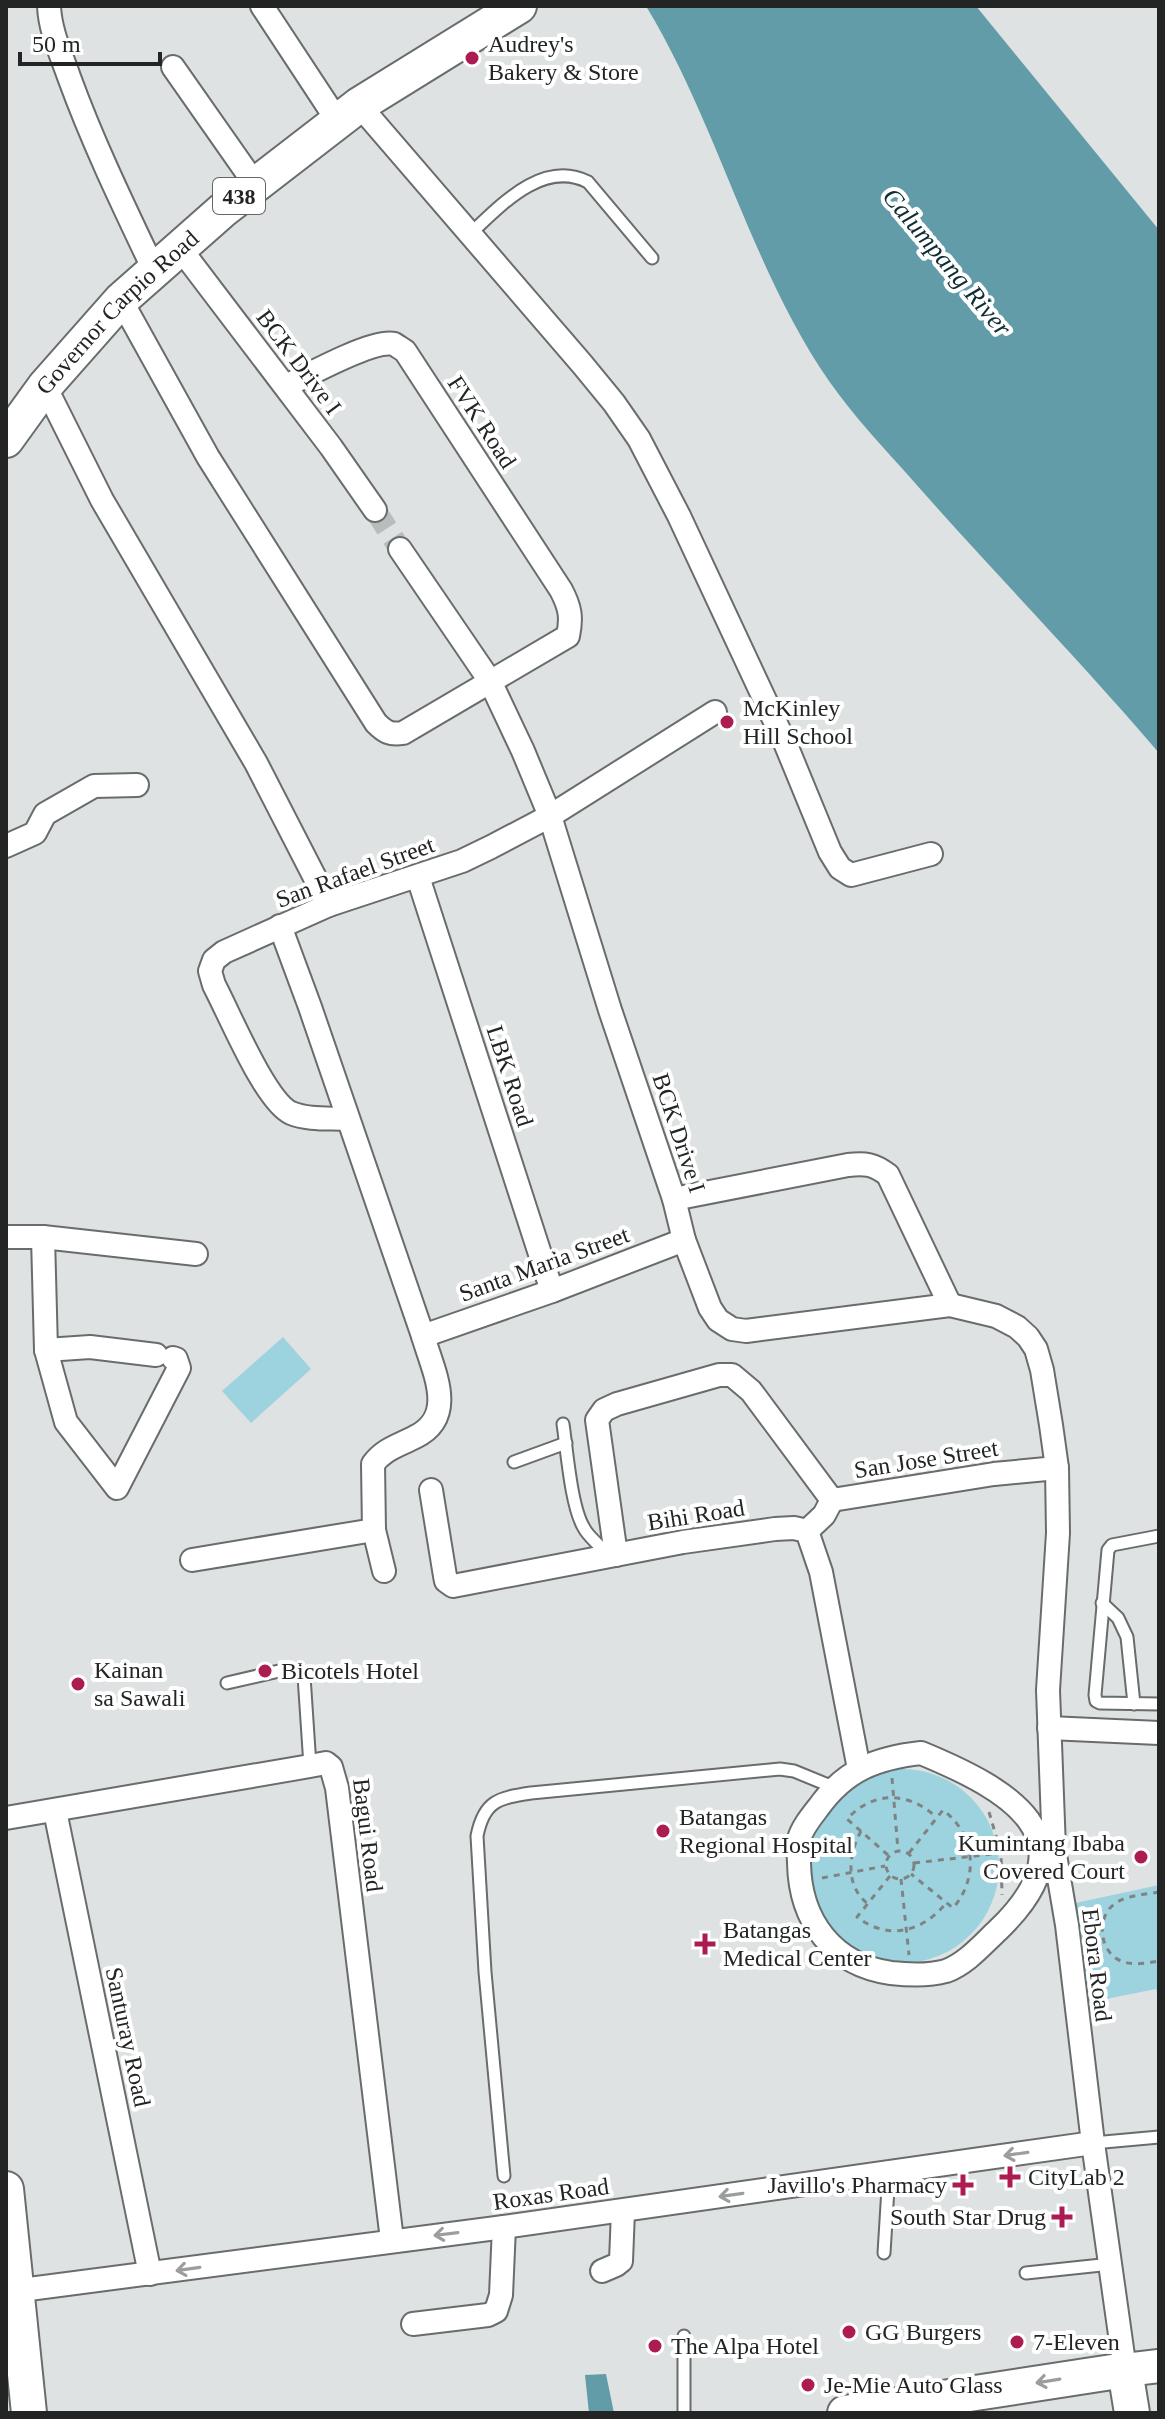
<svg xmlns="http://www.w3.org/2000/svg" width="1165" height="2419" viewBox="0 0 1165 2419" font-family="Georgia,serif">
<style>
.green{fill:#9cd3de}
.water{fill:#629ca8}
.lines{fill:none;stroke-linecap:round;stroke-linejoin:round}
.minor-tunnel{stroke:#b9bcbd;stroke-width:22;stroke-dasharray:22 11;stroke-linecap:butt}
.service-casing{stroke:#696c6d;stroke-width:15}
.minor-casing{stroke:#696c6d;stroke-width:26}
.secondary-casing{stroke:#696c6d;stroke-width:36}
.primary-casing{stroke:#696c6d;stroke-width:38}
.path{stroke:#808383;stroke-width:3;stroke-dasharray:6 6;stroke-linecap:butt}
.service{stroke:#fff;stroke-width:11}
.minor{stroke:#fff;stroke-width:22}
.secondary{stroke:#fff;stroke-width:32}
.primary{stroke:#fff;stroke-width:34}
.oneway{stroke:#9c9d9d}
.poi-dot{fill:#ac1b52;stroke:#fff;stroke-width:3}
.labels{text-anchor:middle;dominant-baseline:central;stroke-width:8;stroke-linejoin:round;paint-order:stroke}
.shield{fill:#fff;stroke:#656666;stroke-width:2}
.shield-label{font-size:22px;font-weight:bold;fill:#232525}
.poi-label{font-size:24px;fill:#232525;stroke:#fff;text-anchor:start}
.street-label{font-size:24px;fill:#232525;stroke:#fff}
.water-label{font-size:26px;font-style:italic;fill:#0f2e34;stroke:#fff}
</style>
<rect width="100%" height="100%" fill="#dfe2e3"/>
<g class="green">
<path d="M283,1337L311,1369L251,1423L222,1391Z"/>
<circle cx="902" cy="1866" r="97"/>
<path d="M1159,1885V1999L1156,1989L1086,2003L1071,1904Z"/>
</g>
<g class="water">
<path d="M646,6H976L1159,230V753C1080,660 995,574 915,483C886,450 854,417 829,381C750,266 718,125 646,6Z"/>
<path d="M606,2374L614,2413H589L585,2375Z"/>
</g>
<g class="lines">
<path class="minor-tunnel" d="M375,510L400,549"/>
<defs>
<g id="service">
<path d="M470,234C501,205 543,159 588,182L652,258"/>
<path d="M563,1424C567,1451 571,1507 584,1528C589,1538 601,1545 608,1557"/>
<path d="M514,1462L566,1443"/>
<path d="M1159,1536L1112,1545L1108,1550L1095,1695L1096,1701L1100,1703L1159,1704"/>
<path d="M1102,1603L1118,1618L1127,1637L1134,1704"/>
<path d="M227,1683L292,1668L301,1671L304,1676L310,1766"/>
<path d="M1093,2143L1159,2137"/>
<path d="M504,2176L485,1972L477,1836C484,1801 498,1798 531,1793L780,1769L794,1771L833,1787"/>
<path d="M884,2253L889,2172"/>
<path d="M1026,2273L1111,2264"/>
<path d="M684,2413V2336"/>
</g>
<g id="minor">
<path d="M49,6C50,31 61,54 69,77C93,143 124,207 154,270"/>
<path d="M262,6L337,120"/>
<path d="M173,67L255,184"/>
<path d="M359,105L582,364L614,403L639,439L679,516L786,745L830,852L840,868L851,875L931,854"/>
<path d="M179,247L331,447L375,510"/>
<path d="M121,300L208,457L376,723C385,732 390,735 403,733L568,636C572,617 570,607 561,590L405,351C403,350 396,345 394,344C373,339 306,376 286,386"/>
<path d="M45,386L102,500L256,763L329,905"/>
<path d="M400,549L490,681L523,751L550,816L610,1010L674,1199L684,1240L710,1308L718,1320L732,1329L746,1331L950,1305L996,1316L1017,1327L1028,1337L1036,1349L1042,1370L1051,1425L1057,1468L1058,1533L1048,1690L1054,1849L1067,1925L1093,2143L1125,2370"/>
<path d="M6,846L35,833L45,814L94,786L137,785"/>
<path d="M418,877L552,1291"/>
<path d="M280,926L310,1007L423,1336C433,1371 458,1416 415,1437C398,1446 384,1449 373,1464L374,1530L384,1571"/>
<path d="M347,1119C329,1118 308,1120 291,1113C265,1101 229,1013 214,985L210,971L214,960L224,952L329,905L462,861L491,847L550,816L715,712"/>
<path d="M674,1199L848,1165C865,1163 874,1164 888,1175L950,1305"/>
<path d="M6,1237H43L46,1350L66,1422L117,1488L179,1368L176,1359L173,1358"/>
<path d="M43,1237L196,1254"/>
<path d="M423,1336L552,1291L684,1240"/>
<path d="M46,1350L90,1347L156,1355"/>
<path d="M431,1490L445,1576L446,1581L453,1586L683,1542L775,1529L794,1528L807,1531L821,1572L859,1769"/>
<path d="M807,1531L824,1515L832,1500"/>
<path d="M616,1555L597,1420L604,1410L617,1404L719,1375H732L751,1391L832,1500L994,1474L1057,1468"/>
<path d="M192,1560L374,1530"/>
<path d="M1049,1728L1159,1733"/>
<path d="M921,1753C1008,1789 1095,1837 998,1930C983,1944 966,1964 946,1971C928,1976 909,1975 891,1973C833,1965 800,1921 799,1863C799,1856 797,1846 799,1839C802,1828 811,1817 818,1808C845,1770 876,1758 921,1753Z"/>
<path d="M55,1811L150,2274"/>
<path d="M6,1818L310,1766L326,1763L331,1767L337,1788L392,2240"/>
<path d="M602,2271L616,2265L621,2261L623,2211"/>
<path d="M6,2292L504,2227L1093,2143"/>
<path d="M413,2324L488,2315L496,2311L501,2295L504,2227"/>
</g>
<path id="secondary" d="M1125,2370L1159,2366"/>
<g id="primary">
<path id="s1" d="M6,440L45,386L121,300L223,210L359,105L519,6"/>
<path d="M6,2189L29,2413"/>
<path d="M845,2413L1125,2370L1132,2413"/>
</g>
</defs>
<use href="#service" class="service-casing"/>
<use href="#minor" class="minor-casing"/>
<use href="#secondary" class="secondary-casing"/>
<use href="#primary" class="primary-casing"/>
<g class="path">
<path d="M892,1778L898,1850"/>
<path d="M989,1812L1001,1853L1002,1895"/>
<path d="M861,1831C848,1855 845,1886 868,1904"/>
<circle cx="900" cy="1865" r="14"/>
<path d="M909,1853L943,1810C976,1835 979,1878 953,1908L911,1874"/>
<path d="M888,1855L847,1819C873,1791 908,1791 936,1817"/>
<path d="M914,1863L1001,1853"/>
<path d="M890,1876L857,1917C888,1941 923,1932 946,1903"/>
<path d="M822,1878L885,1866"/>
<path d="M901,1879L909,1955"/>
<path d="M1159,1892C1144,1895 1122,1895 1111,1907C1096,1922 1101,1953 1121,1961C1133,1966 1147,1963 1159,1961"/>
</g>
<use href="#service" class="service"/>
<use href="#minor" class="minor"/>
<use href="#secondary" class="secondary"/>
<use href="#primary" class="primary"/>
</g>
<defs><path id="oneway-shaft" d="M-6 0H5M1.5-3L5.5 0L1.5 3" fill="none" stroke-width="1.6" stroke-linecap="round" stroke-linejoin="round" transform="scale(2)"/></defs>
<g class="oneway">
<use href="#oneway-shaft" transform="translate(1016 2154) rotate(172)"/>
<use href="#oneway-shaft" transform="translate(731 2195) rotate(172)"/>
<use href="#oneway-shaft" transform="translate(446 2234) rotate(173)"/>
<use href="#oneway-shaft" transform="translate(188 2269) rotate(172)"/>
<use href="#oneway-shaft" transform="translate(1048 2381) rotate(171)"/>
</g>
<g class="poi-dot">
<circle cx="472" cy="58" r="8"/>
<circle cx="727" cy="722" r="8"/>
<circle cx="265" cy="1671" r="8"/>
<circle cx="78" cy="1684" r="8"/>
<circle cx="663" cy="1831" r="8"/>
<circle cx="1141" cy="1857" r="8"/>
<path d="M701 1932h8v8h8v8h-8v8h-8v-8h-8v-8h8z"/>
<path d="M1006 2165h8v8h8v8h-8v8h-8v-8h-8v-8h8z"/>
<path d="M959 2173h8v8h8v8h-8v8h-8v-8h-8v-8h8z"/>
<path d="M1058 2205h8v8h8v8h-8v8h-8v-8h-8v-8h8z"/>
<circle cx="849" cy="2332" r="8"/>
<circle cx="1017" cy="2342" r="8"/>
<circle cx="655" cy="2346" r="8"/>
<circle cx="808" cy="2385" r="8"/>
</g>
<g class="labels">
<rect class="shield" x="213" y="178" width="52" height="36" rx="6"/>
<g class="shield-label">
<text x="239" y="196">438</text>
</g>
<g class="poi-label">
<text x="488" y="44">Audrey's<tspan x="488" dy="28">Bakery &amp; Store</tspan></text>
<text x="743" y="708">McKinley<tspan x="743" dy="28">Hill School</tspan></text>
<text x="94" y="1670">Kainan<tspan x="94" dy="28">sa Sawali</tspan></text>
<text x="281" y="1671">Bicotels Hotel</text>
<text x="679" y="1817">Batangas<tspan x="679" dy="28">Regional Hospital</tspan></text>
<text x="1125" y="1843" text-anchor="end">Kumintang Ibaba<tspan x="1125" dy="28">Covered Court</tspan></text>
<text x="723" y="1930">Batangas<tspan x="723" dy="28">Medical Center</tspan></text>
<text x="1028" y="2177">CityLab 2</text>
<text x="947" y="2185" text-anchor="end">Javillo's Pharmacy</text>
<text x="1046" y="2217" text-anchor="end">South Star Drug</text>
<text x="865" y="2332">GG Burgers</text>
<text x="1033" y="2342">7-Eleven</text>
<text x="671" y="2346">The Alpa Hotel</text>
<text x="824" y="2385">Je-Mie Auto Glass</text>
</g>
<g class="street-label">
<text stroke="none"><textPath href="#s1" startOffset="170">Governor Carpio Road</textPath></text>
<text transform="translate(299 362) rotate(53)">BCK Drive I</text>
<text transform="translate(482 422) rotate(57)">FVK Road</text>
<text transform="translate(355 872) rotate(-20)">San Rafael Street</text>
<text transform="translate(510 1076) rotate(72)">LBK Road</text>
<text transform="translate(679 1133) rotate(72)">BCK Drive I</text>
<text transform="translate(544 1264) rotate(-20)">Santa Maria Street</text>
<text transform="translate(926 1459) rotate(-9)">San Jose Street</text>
<text transform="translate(696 1515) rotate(-9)">Bihi Road</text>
<text transform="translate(368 1835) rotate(83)">Bagui Road</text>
<text transform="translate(1097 1965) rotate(83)">Ebora Road</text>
<text transform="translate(128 2037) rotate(78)">Santuray Road</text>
<text transform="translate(551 2194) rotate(-8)">Roxas Road</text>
</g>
<g class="water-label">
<text transform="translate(947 262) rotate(50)">Calumpang River</text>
</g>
</g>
<rect width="1165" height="2419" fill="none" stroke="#232525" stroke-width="16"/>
<path d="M20 52v12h140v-12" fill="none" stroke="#232525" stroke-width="4"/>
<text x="32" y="52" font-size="24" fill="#232525" stroke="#ffffff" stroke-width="6" paint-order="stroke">50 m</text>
</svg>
